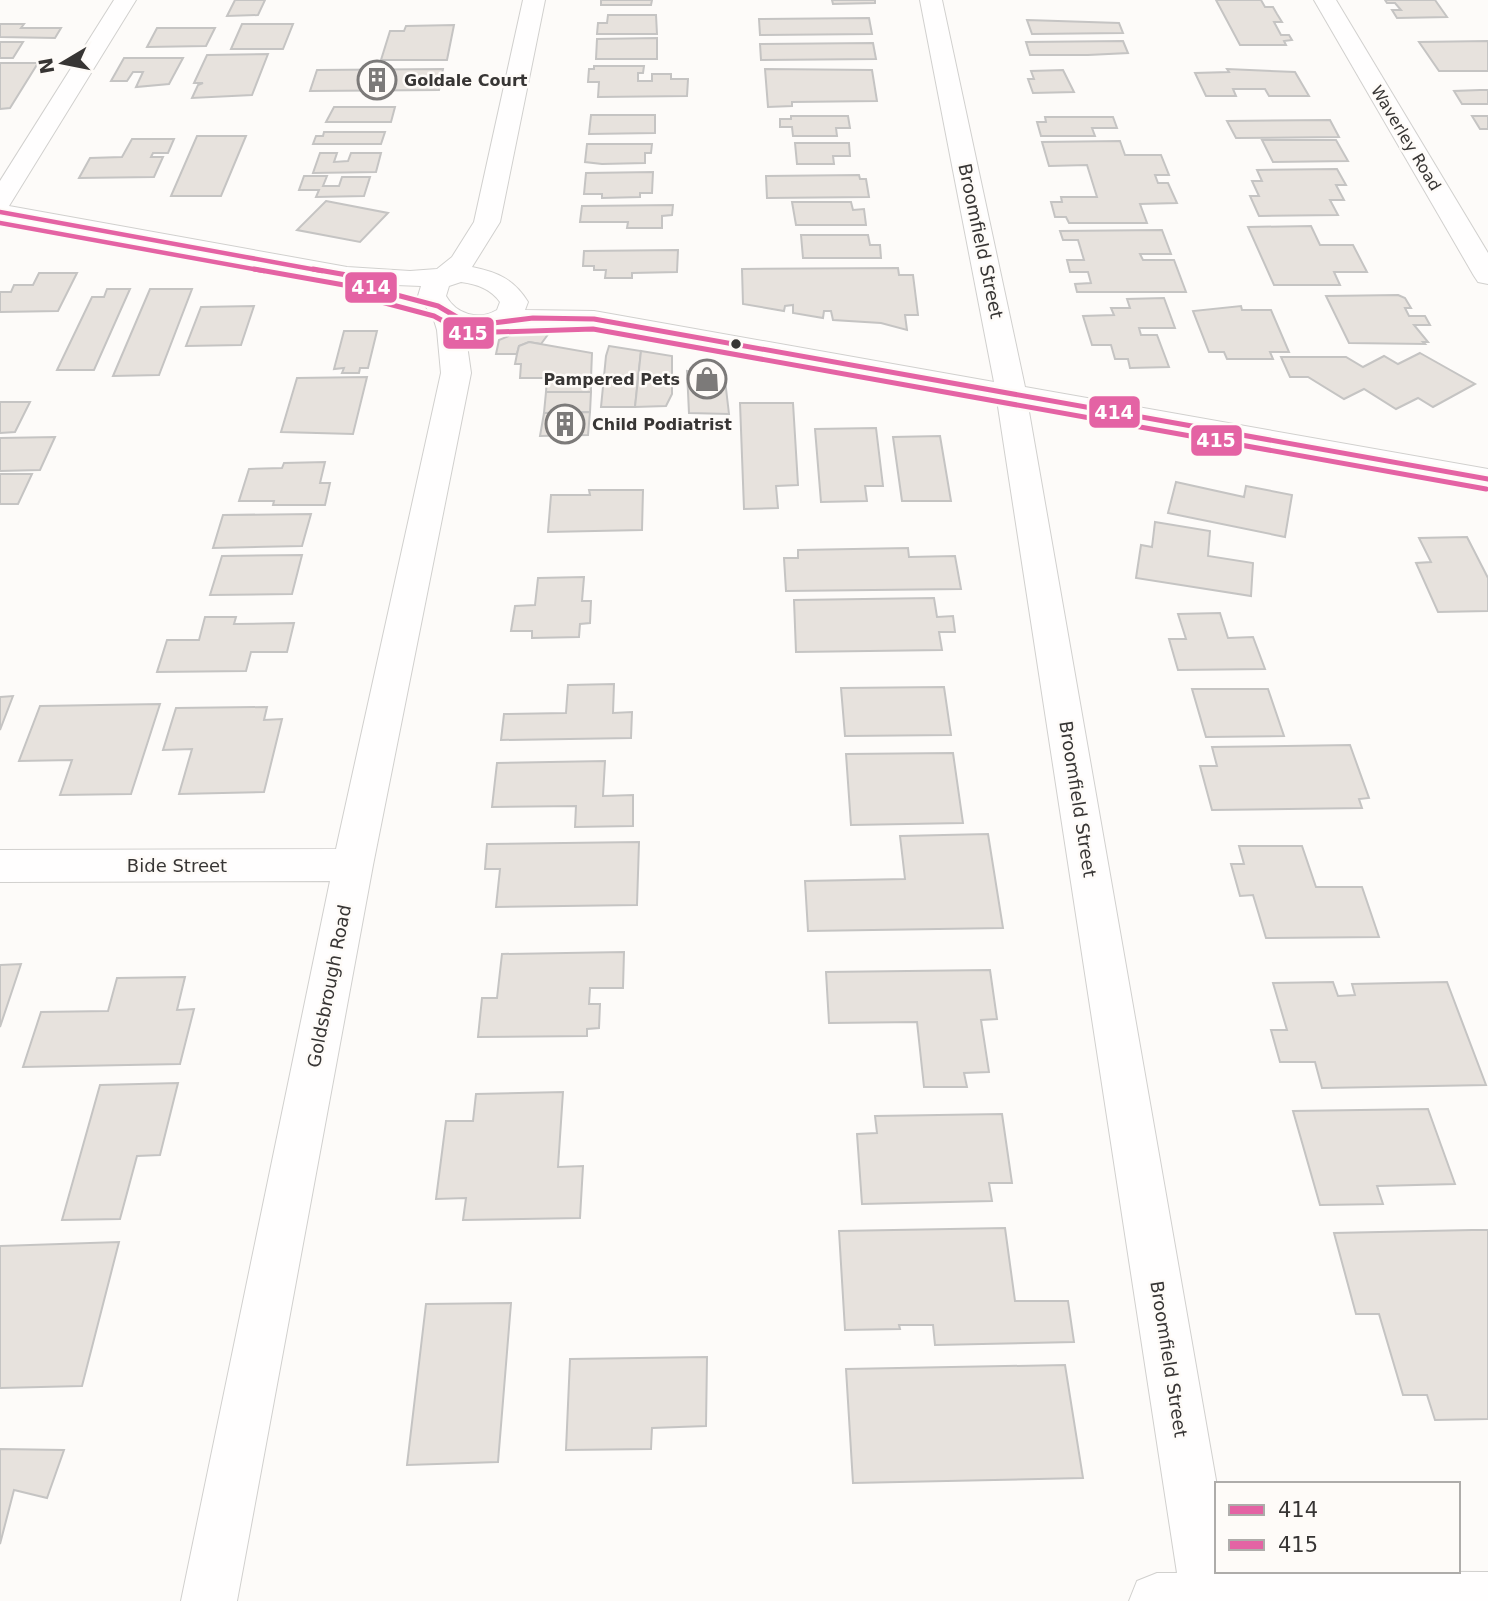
<svg xmlns="http://www.w3.org/2000/svg" width="1488" height="1601" viewBox="0 0 1488 1601" font-family="'DejaVu Sans',sans-serif">
<style>
.building{fill:#e7e2dd;stroke:#c5c4c3;stroke-width:2}
.lines{fill:none;stroke-linecap:round;stroke-linejoin:round}
.minor-casing{stroke:#d1d0ce;stroke-width:2}
.minor{fill:#fffefe;fill-rule:evenodd}
.bus-1-far1-casing{stroke:#fefbf8;stroke-width:8}
.bus-1-casing{stroke:#fefbf8;stroke-width:10}
.bus-2-far1-casing{stroke:#fefbf8;stroke-width:8}
.bus-2-casing{stroke:#fefbf8;stroke-width:10}
.bus-1-far1{stroke:#e463a4;stroke-width:4.5}
.bus-1{stroke:#e463a4;stroke-width:5}
.bus-2-far1{stroke:#e463a4;stroke-width:4.5}
.bus-2{stroke:#e463a4;stroke-width:5}
.bus-dot{fill:#373534;stroke:#fefbf8;stroke-width:2.5}
.labels{text-anchor:middle;dominant-baseline:central;stroke-width:5;stroke-linejoin:round;paint-order:stroke}
.far-poi-label{font-size:16px;font-weight:bold;fill:#373534;stroke:#fefbf8;text-anchor:start}
.far-street-label{font-size:16px;fill:#373534;stroke:#fefbf8}
.street-label{font-size:18px;fill:#373534;stroke:#fefbf8}
.line-badge{stroke:#fefbf8;stroke-width:2.5}
.badge-label{font-size:19px;text-anchor:middle;font-weight:bold;fill:#fff}
</style>
<rect width="100%" height="100%" fill="#fdfbf9"/>
<g class="building">
<path d="M235,0H265L258,15L227,16Z"/>
<path d="M601,0H652L651,5H601Z"/>
<path d="M832,0H875V3L833,4Z"/>
<path d="M1216,0H1261L1265,7H1273L1277,14L1282,22H1274L1281,35H1289L1292,40L1284,41L1286,45H1240Z"/>
<path d="M1385,0H1435L1447,17L1397,18L1392,10H1401L1395,3H1387Z"/>
<path d="M608,15H656L657,34H597L598,23H607Z"/>
<path d="M869,18L872,34L760,35L759,19Z"/>
<path d="M1027,20L1119,23L1123,33L1032,34Z"/>
<path d="M0,24H24L21,28H61L55,38L0,37Z"/>
<path d="M242,24H293L283,49H231Z"/>
<path d="M454,25L447,60H381L390,31H404L406,26Z"/>
<path d="M157,28H215L206,46L147,47Z"/>
<path d="M657,38V59H596L597,39Z"/>
<path d="M1123,41L1128,53L1088,55H1030L1026,42Z"/>
<path d="M1488,41V71H1439L1419,42Z"/>
<path d="M0,42H23L13,58H0Z"/>
<path d="M873,43L876,59L761,60L760,44Z"/>
<path d="M268,54L252,95L192,98L198,85L203,83H194L207,55Z"/>
<path d="M124,58H183L169,84L136,87L143,72H133L127,81H111Z"/>
<path d="M0,63H38L10,108L0,109Z"/>
<path d="M594,66H644L643,73H638V81H652V74H671V79H688L687,96L598,97L599,82H588L589,69H594Z"/>
<path d="M443,69L439,90L310,91L317,70Z"/>
<path d="M765,69L872,70L877,101L792,102V106L768,107Z"/>
<path d="M1227,69L1295,72L1309,96H1269L1265,89H1233L1236,96H1206L1195,73L1229,72Z"/>
<path d="M1063,70L1074,92L1033,93L1028,79H1034L1031,71Z"/>
<path d="M1480,90H1488V104H1462L1454,91Z"/>
<path d="M334,107H395L391,122H326Z"/>
<path d="M591,115H655V133L589,134Z"/>
<path d="M791,116H848L850,128H836L837,136H793L792,127H780V119H791Z"/>
<path d="M1472,116H1488V129H1480Z"/>
<path d="M1045,117H1113L1117,128H1092L1095,136H1041L1037,122H1046Z"/>
<path d="M1330,120L1339,137L1236,138L1227,121Z"/>
<path d="M324,132H385L381,144H313L316,136H323Z"/>
<path d="M197,136H246L221,196H171Z"/>
<path d="M132,139H174L168,153H153L151,157H163L154,177L79,178L90,158L122,157Z"/>
<path d="M1262,140H1336L1348,161L1273,162Z"/>
<path d="M1120,141L1125,155H1161L1169,175H1155L1158,183H1168L1177,203L1140,204L1147,223H1069L1066,217H1055L1051,202H1062L1061,197H1097L1087,165L1049,166L1042,142Z"/>
<path d="M795,143H849L850,156H833L834,164H797Z"/>
<path d="M587,144H652L651,153H645V163L602,164L585,162Z"/>
<path d="M320,153H337L334,162L348,161L351,153H381L376,172L313,173Z"/>
<path d="M1337,169L1346,185H1336L1344,200H1330L1338,215L1259,216L1250,196H1259L1252,181H1262L1257,170Z"/>
<path d="M653,172L652,193H640V197L602,198V194H584L586,173Z"/>
<path d="M859,175L860,179H866L869,197L767,198L766,176Z"/>
<path d="M304,176H327L323,186H339L342,177H370L364,196L316,197L319,190H299Z"/>
<path d="M326,201L388,213L360,242L297,230Z"/>
<path d="M792,202H851L853,210L864,209L866,225H796Z"/>
<path d="M673,205L672,215L662,216V228H627L628,222H580L582,206Z"/>
<path d="M1311,226L1320,245H1353L1367,272H1334L1340,285H1274L1248,227Z"/>
<path d="M1162,230L1171,254H1140L1143,260H1174L1186,292H1077L1075,284L1091,283L1088,272H1070L1067,260H1084L1078,240H1063L1060,231Z"/>
<path d="M801,235H868L870,245H880L881,258H803Z"/>
<path d="M678,250L677,272L632,273V278H605L606,270H594V266H583L584,251Z"/>
<path d="M898,268L899,275H913L918,315H905L907,330L881,323L833,320L831,311H824L823,318L793,313V305L785,306L784,311L743,304L742,269Z"/>
<path d="M39,273H77L58,311L0,312V292H11L14,285H33Z"/>
<path d="M107,289H130L94,370H57L92,297H104Z"/>
<path d="M150,289H192L159,375L113,376Z"/>
<path d="M1398,295L1405,298L1411,308H1405L1409,316H1425L1430,325H1414L1428,342H1423L1425,344L1349,343L1326,296Z"/>
<path d="M1164,298L1175,328H1139L1141,335H1157L1169,367L1130,368L1128,359H1115L1111,345H1092L1083,316L1114,315L1111,308H1130L1127,299Z"/>
<path d="M254,306L241,345L186,346L201,307Z"/>
<path d="M1241,306L1242,310H1271L1289,352H1270L1273,359H1227L1224,352H1209L1193,311Z"/>
<path d="M526,329L549,333L541,344L529,342L519,346L517,354H496L499,340Z"/>
<path d="M344,331H377L368,368H360L359,373H342L344,368L334,369Z"/>
<path d="M529,342L592,353L591,378H520L521,364H515L517,354L519,346Z"/>
<path d="M609,346L641,351L635,407H601L606,356Z"/>
<path d="M641,351L672,356V394L666,406L635,407Z"/>
<path d="M1420,353L1475,384L1433,407L1418,398L1396,409L1364,389L1344,399L1308,377H1290L1281,357H1346L1363,367L1384,356L1398,364Z"/>
<path d="M687,371L725,380L729,414L689,413Z"/>
<path d="M367,377L353,434L281,432L297,378Z"/>
<path d="M547,377L591,378V392H546Z"/>
<path d="M546,392H591L590,412L544,413Z"/>
<path d="M0,402H30L15,432L0,433Z"/>
<path d="M740,403H793L798,485L776,486L778,508L744,509Z"/>
<path d="M590,412L588,435L540,436L544,413Z"/>
<path d="M876,428L883,486H865L867,501L821,502L815,429Z"/>
<path d="M940,436L951,501H902L893,437Z"/>
<path d="M55,437L40,470L0,471V438Z"/>
<path d="M325,462L320,483H330L325,505H273L274,501H239L249,469L282,468L284,463Z"/>
<path d="M0,474H32L18,504H0Z"/>
<path d="M1176,482L1244,497L1246,486L1292,495L1285,537L1168,513Z"/>
<path d="M589,490H643L642,530L548,532L551,495H590Z"/>
<path d="M311,514L302,546L213,548L223,515Z"/>
<path d="M1155,522L1210,531L1208,556L1253,563L1251,596L1136,578L1141,545L1152,547Z"/>
<path d="M1467,537L1488,578V611L1438,612L1416,563L1431,562L1419,538Z"/>
<path d="M908,548L909,557L955,556L961,589L786,591L784,558H798V550Z"/>
<path d="M302,555L292,594L210,595L222,556Z"/>
<path d="M584,577L582,601H591L590,623L580,624L579,637L532,638V631H511L515,606L535,605L538,578Z"/>
<path d="M934,598L937,617L953,616L955,632H939L942,650L796,652L794,600Z"/>
<path d="M1220,613L1228,638L1253,637L1265,669L1178,670L1169,639H1186L1178,614Z"/>
<path d="M205,617H236L234,624L294,623L287,652H251L246,671L157,672L167,640H199Z"/>
<path d="M614,684L613,713L632,712L631,738L501,740L504,714L566,713L568,685Z"/>
<path d="M944,687L951,735L845,736L841,688Z"/>
<path d="M1192,689H1268L1284,736L1206,737Z"/>
<path d="M13,696L0,730V697Z"/>
<path d="M160,704L131,794L60,795L72,760L19,761L40,706Z"/>
<path d="M267,707L264,720L282,719L264,792L179,794L192,749L163,750L176,708Z"/>
<path d="M1350,745L1369,798L1359,799L1362,808L1212,810L1200,766H1217L1212,747Z"/>
<path d="M953,753L963,823L851,825L846,754Z"/>
<path d="M605,761L603,796L633,795V826L575,827L576,806L492,807L497,763Z"/>
<path d="M988,834L1003,928L808,931L805,881L905,879L900,836Z"/>
<path d="M639,842L637,905L496,907L500,869H485L487,844Z"/>
<path d="M1239,846H1302L1316,887H1362L1379,937L1266,938L1253,895L1240,896L1231,864H1244Z"/>
<path d="M624,952L623,988H590L589,1004H600L599,1028L587,1029V1036L478,1037L482,998H497L502,954Z"/>
<path d="M21,964L0,1027V965Z"/>
<path d="M990,970L997,1019L981,1020L989,1072L964,1073L967,1087H924L917,1022L829,1023L826,972Z"/>
<path d="M185,977L177,1010L194,1009L180,1064L23,1067L41,1012L108,1011L117,978Z"/>
<path d="M1333,982L1338,996L1355,995L1352,984L1447,982L1486,1085L1322,1088L1315,1062H1280L1271,1030H1287L1273,983Z"/>
<path d="M178,1083L160,1155L137,1156L120,1219L62,1220L100,1085Z"/>
<path d="M563,1092L558,1167L583,1166L580,1218L463,1220L466,1198L436,1199L446,1121H473L476,1094Z"/>
<path d="M1428,1109L1455,1184L1377,1186L1383,1204L1320,1205L1293,1111Z"/>
<path d="M1002,1114L1012,1183H989L992,1201L862,1204L857,1134L877,1133L875,1116Z"/>
<path d="M1005,1228L1015,1301H1068L1074,1342L935,1345L933,1325H899L900,1329L845,1330L839,1231Z"/>
<path d="M1472,1230H1488V1419L1435,1420L1427,1395H1403L1379,1314H1356L1334,1233Z"/>
<path d="M119,1242L82,1386L0,1388V1246Z"/>
<path d="M511,1303L498,1462L407,1465L426,1304Z"/>
<path d="M707,1357L706,1426L652,1428L651,1449L566,1450L570,1359Z"/>
<path d="M1065,1365L1083,1478L853,1483L846,1369Z"/>
<path d="M0,1449L64,1450L47,1498L14,1490L0,1544Z"/>
</g>
<g class="lines">
<defs>
<g id="minor">
<path d="M114,0H136L9,206L347,267L410,271L437,269L452,257L474,222L523,0H545L500,222L472,267C497,272 514,279 528,302L525,310L594,311L994,382L920,0H942L1025,387L1488,469V489L1028,406L1217,1486V1571L1488,1572V1601H1129L1137,1581L1157,1573H1177L997,400L594,327L533,326L477,333L465,331L471,373L373,865L237,1601H181L330,881L0,882V850L336,849L441,373L437,330L433,317L418,296L421,286L347,283L0,220V181ZM461,282C477,284 491,289 500,302L497,310C478,321 456,314 446,296L449,286Z"/>
<path d="M1314,0H1336L1488,253V284L1478,282L1474,276Z"/>
</g>
</defs>
<use href="#minor" class="minor-casing"/>
<use href="#minor" class="minor"/>
<defs>
<path id="bus-1-far1" d="M0,212L322,271"/>
<path id="bus-1" d="M313,269L347,275L374,289L438,306L467,323L485,324L533,318L594,319L1488,479"/>
<path id="bus-2-far1" d="M0,223L264,271"/>
<path id="bus-2" d="M254,269L344,285L370,299L434,316L465,333L593,329L1486,489"/>
</defs>
<use href="#bus-1-far1" class="bus-1-far1-casing"/>
<use href="#bus-1" class="bus-1-casing"/>
<use href="#bus-2-far1" class="bus-2-far1-casing"/>
<use href="#bus-2" class="bus-2-casing"/>
<use href="#bus-1-far1" class="bus-1-far1"/>
<use href="#bus-1" class="bus-1"/>
<use href="#bus-2-far1" class="bus-2-far1"/>
<use href="#bus-2" class="bus-2"/>
</g>
<defs>
<symbol id="building-ring" viewBox="-11 -11 22 22"><circle r="9.5" fill="#fefbf8" stroke="#7c7a79" stroke-width="1.5"/><path d="M-4-6H4V6H1V3H-1V6H-4ZM-2.5-4.3h1.7v1.8h-1.7ZM.8-4.3h1.7v1.8H.8ZM-2.5-1h1.7V.8h-1.7ZM.8-1h1.7V.8H.8Z" fill="#7c7a79"/></symbol>
<symbol id="shop-ring" viewBox="-11 -11 22 22"><circle r="9.5" fill="#fefbf8" stroke="#7c7a79" stroke-width="1.5"/><path d="M-5-2.5h2.3a2.7 3.5 0 0 1 5.4 0H5L5.5 6h-11ZM-1.5-2.5h3a1.5 2.3 0 0 0-3 0Z" fill="#7c7a79"/></symbol>
</defs>
<g fill-rule="evenodd">
<use href="#building-ring" x="355" y="58" width="44" height="44"/>
<use href="#shop-ring" x="685" y="357" width="44" height="44"/>
<use href="#building-ring" x="543" y="402" width="44" height="44"/>
</g>
<circle class="bus-dot" cx="736" cy="344" r="6"/>
<g class="labels">
<g class="far-poi-label">
<text x="404" y="80">Goldale Court</text>
<text x="680" y="379" text-anchor="end">Pampered Pets</text>
<text x="592" y="424">Child Podiatrist</text>
</g>
<g class="far-street-label">
<text transform="translate(1406 138) rotate(59)">Waverley Road</text>
</g>
<g class="street-label">
<text transform="translate(981 241) rotate(78)">Broomfield Street</text>
<text transform="translate(1078 799) rotate(81)">Broomfield Street</text>
<text x="177" y="865">Bide Street</text>
<text transform="translate(329 986) rotate(-79)">Goldsbrough Road</text>
<text transform="translate(1169 1359) rotate(81)">Broomfield Street</text>
</g>
</g>
<g class="line-badge">
<rect x="344" y="271" width="54" height="33" rx="7" fill="#e463a4"/>
<rect x="442" y="316" width="53" height="34" rx="7" fill="#e463a4"/>
<rect x="1088" y="395" width="53" height="34" rx="7" fill="#e463a4"/>
<rect x="1190" y="424" width="53" height="33" rx="7" fill="#e463a4"/>
</g>
<g class="badge-label">
<text x="371" y="294">414</text>
<text x="468" y="340">415</text>
<text x="1114" y="419">414</text>
<text x="1216" y="447">415</text>
</g>
<rect x="1215" y="1482" width="245" height="91" fill="#fefbf8" stroke="#aeacaa" stroke-width="2"/>
<rect x="1229" y="1505" width="35" height="10" fill="#e463a4" stroke="#aeacaa" stroke-width="2"/>
<text x="1278" y="1517" font-size="21" fill="#373534">414</text>
<rect x="1229" y="1540" width="35" height="10" fill="#e463a4" stroke="#aeacaa" stroke-width="2"/>
<text x="1278" y="1552" font-size="21" fill="#373534">415</text>
<g transform="translate(63 63) rotate(260)" stroke="#fefbf8" stroke-width="5" paint-order="stroke">
<path d="M0-5L12 26L0 18L-12 26Z" fill="#373534"/>
<text y="-10" font-size="19" font-weight="bold" text-anchor="middle" fill="#373534">N</text>
</g>
</svg>
